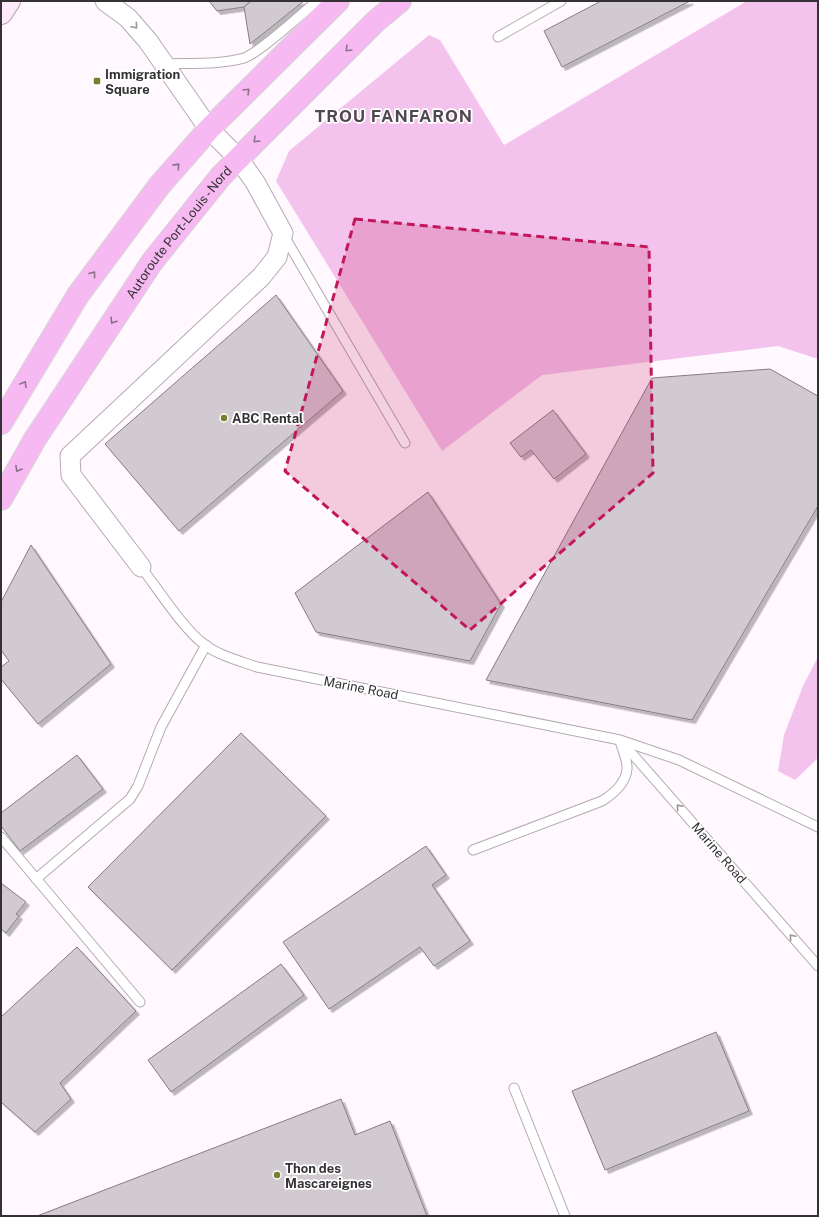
<svg xmlns="http://www.w3.org/2000/svg" width="819" height="1217" viewBox="0 0 819 1217" font-family="'Public Sans',sans-serif">
<style>
.water{fill:#f3c3ee}
.building{fill:#d2cad1;stroke:#847d83;filter:url(#shadow)}
.lines{fill:none;stroke-linecap:round;stroke-linejoin:round}
.lane-casing{stroke:#b3abb2;stroke-width:11}
.street-casing{stroke:#b3abb2;stroke-width:21}
.secondary-casing{stroke:#b3abb2;stroke-width:24}
.highway-casing{stroke:#d7d6d7;stroke-width:24}
.lane{stroke:#fff;stroke-width:9}
.street{stroke:#fff;stroke-width:19}
.secondary{stroke:#fdeafb;stroke-width:22}
.highway{stroke:#f7b9f1;stroke-width:22}
.oneway{stroke:#9a989a}
.oneway2{stroke:#8c6f8a}
.marked{fill:#c2185b;fill-opacity:0.2;stroke:#c2185b;stroke-width:3;stroke-dasharray:8 5;stroke-linejoin:round}
.poi-dot{fill:#728231;stroke:#fff;stroke-width:1.5}
.labels{text-anchor:middle;dominant-baseline:central;stroke-width:3.5;stroke-linejoin:round;paint-order:stroke}
.poi-label{font-size:13px;font-weight:bold;fill:#353235;stroke:#fff;text-anchor:start}
.street-label{font-size:13px;fill:#353235;stroke:#fff}
.district-label{font-size:17px;font-weight:bold;letter-spacing:1px;fill:#4f484e;stroke:#fff}
</style>
<defs>
<filter id="shadow"><feDropShadow dx="3.5" dy="3.5" stdDeviation="0" flood-color="#0004"/></filter>
</defs>
<rect width="100%" height="100%" fill="#fff8fe"/>
<g class="water">
<path d="M747,1H818V359L778,346L542,375L442,451L276,181L289,151L429,35L440,40L504,145Z"/>
<path d="M818,657V758L795,780L778,771L784,735L803,686Z"/>
</g>
<g class="building">
<path d="M209,1H251L244,7L217,11Z"/>
<path d="M251,1H304L250,44L244,7Z"/>
<path d="M601,1H690L562,67L544,31Z"/>
<path d="M276,295L343,391L179,531L105,444Z"/>
<path d="M770,369L818,396V506L692,720L486,680L652,378Z"/>
<path d="M553,410L586,454L554,479L531,450L521,457L510,443Z"/>
<path d="M428,492L501,604L470,661L316,632L295,593Z"/>
<path d="M31,545L111,664L38,724L1,679V667L9,661L1,650V602Z"/>
<path d="M241,733L326,816L172,970L88,887Z"/>
<path d="M77,755L103,789L20,851L1,826V813Z"/>
<path d="M426,846L446,875L432,885L470,941L434,966L420,947L329,1009L283,942Z"/>
<path d="M1,883L26,902L16,914L19,916L6,933L1,929Z"/>
<path d="M77,947L136,1011L60,1083L71,1099L35,1132L1,1102V1017Z"/>
<path d="M281,964L304,995L171,1092L148,1060Z"/>
<path d="M716,1032L749,1111L605,1170L572,1091Z"/>
<path d="M341,1099L355,1135L390,1121L427,1216H37Z"/>
</g>
<g class="lines">
<defs>
<g id="lane">
<path d="M498,37L561,1"/>
<path d="M164,64C190,63 219,65 244,58C261,52 301,14 317,1"/>
<path d="M283,234L405,443"/>
<path d="M141,567C158,589 184,630 205,645C220,656 240,661 257,667L620,740L679,760L818,827"/>
<path d="M621,741L818,966"/>
<path d="M1,837L140,1002"/>
<path d="M473,850L602,801C613,794 626,784 627,769C628,761 622,749 620,741"/>
<path d="M36,879L130,799L138,786L161,727L206,645"/>
<path d="M514,1088L565,1216"/>
</g>
<path id="street" d="M105,1L128,18L148,41L209,129L238,158L255,182L283,233L277,257L261,277L70,456L71,475L141,567"/>
<path id="secondary" d="M1,13L9,1"/>
<g id="highway">
<path d="M1,423L78,295L159,186L209,129L338,1"/>
<path id="s1" d="M1,499L35,439L152,262L221,176L376,21L400,1"/>
</g>
</defs>
<use href="#lane" class="lane-casing"/>
<use href="#street" class="street-casing"/>
<use href="#secondary" class="secondary-casing"/>
<use href="#highway" class="highway-casing"/>
<use href="#lane" class="lane"/>
<use href="#street" class="street"/>
<use href="#secondary" class="secondary"/>
<use href="#highway" class="highway"/>
</g>
<defs><path id="oneway-chevron" d="M-2-3.5L2.5 0L-2 3.5" fill="none" stroke-width="1.6" stroke-linecap="round" stroke-linejoin="round"/></defs>
<g class="oneway">
<use href="#oneway-chevron" transform="translate(135 26) rotate(49)"/>
<use href="#oneway-chevron" transform="translate(679 807) rotate(-131)"/>
<use href="#oneway-chevron" transform="translate(792 937) rotate(-131)"/>
</g>
<g class="oneway2">
<use href="#oneway-chevron" transform="translate(348 49) rotate(135)"/>
<use href="#oneway-chevron" transform="translate(247 91) rotate(-45)"/>
<use href="#oneway-chevron" transform="translate(256 140) rotate(135)"/>
<use href="#oneway-chevron" transform="translate(177 166) rotate(-48)"/>
<use href="#oneway-chevron" transform="translate(93 274) rotate(-53)"/>
<use href="#oneway-chevron" transform="translate(113 321) rotate(123)"/>
<use href="#oneway-chevron" transform="translate(24 384) rotate(-59)"/>
<use href="#oneway-chevron" transform="translate(18 469) rotate(120)"/>
</g>
<path class="marked" d="M355,219L649,247L653,473L470,630L285,471Z"/>
<g class="poi-dot">
<rect x="93" y="77" width="8" height="8" rx="2"/>
<circle cx="224" cy="418" r="4"/>
<circle cx="277" cy="1175" r="4"/>
</g>
<g class="labels">
<g class="poi-label">
<text x="105" y="74">Immigration<tspan x="105" dy="15">Square</tspan></text>
<text x="232" y="418">ABC Rental</text>
<text x="285" y="1168">Thon des<tspan x="285" dy="15">Mascareignes</tspan></text>
</g>
<g class="street-label">
<text stroke="none"><textPath href="#s1" startOffset="321">Autoroute Port-Louis - Nord</textPath></text>
<text transform="translate(361 688) rotate(11)">Marine Road</text>
<text transform="translate(719 853) rotate(49)">Marine Road</text>
</g>
<g class="district-label">
<text x="394" y="116">TROU FANFARON</text>
</g>
</g>
<rect width="819" height="1217" fill="none" stroke="#353235" stroke-width="4"/>
</svg>
